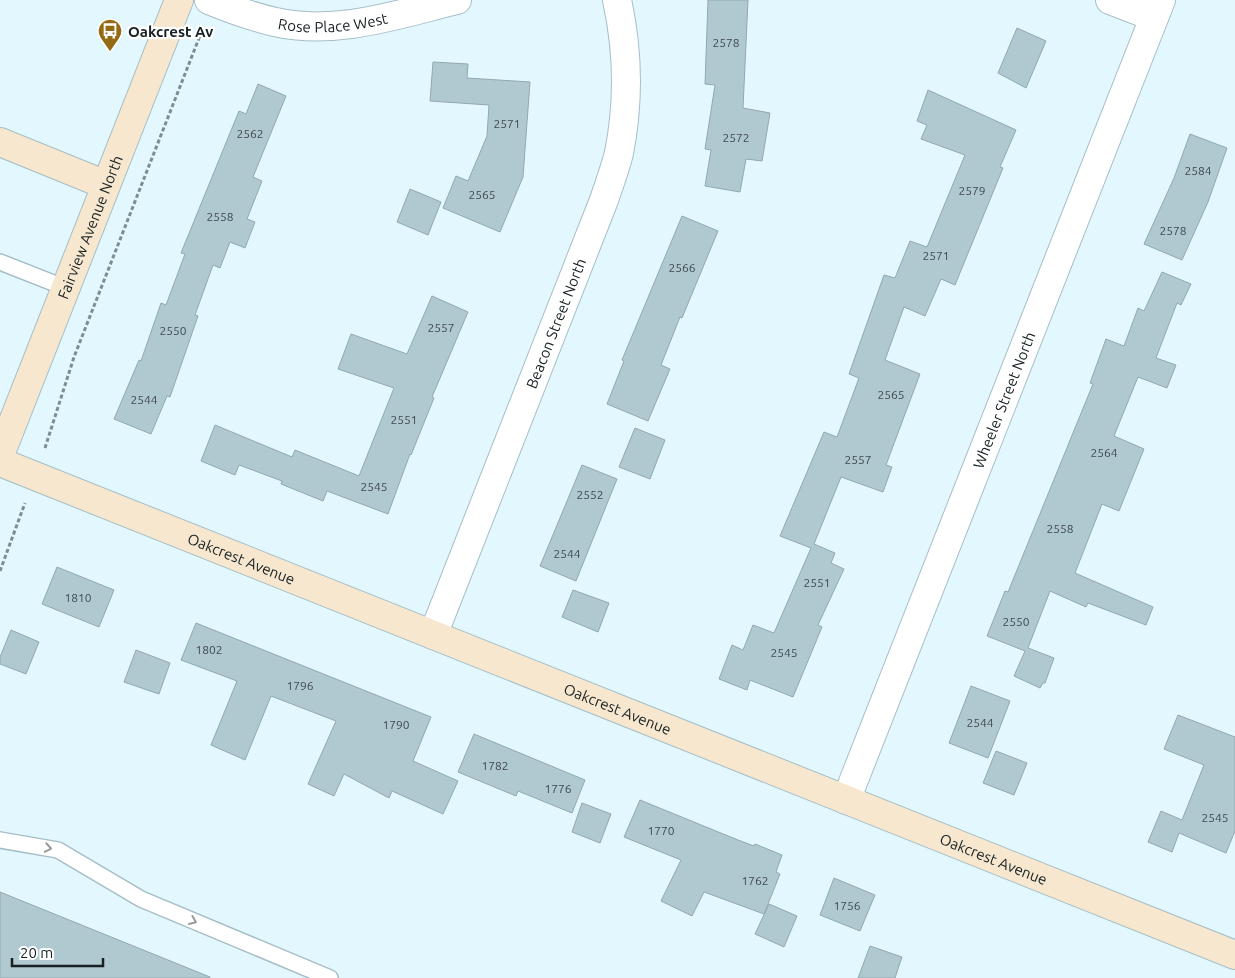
<svg xmlns="http://www.w3.org/2000/svg" width="1235" height="978" viewBox="0 0 1235 978" font-family="Ubuntu,sans-serif">
<style>
.building{fill:#b0c9d1;stroke:#90a8b0}
.lines{fill:none;stroke-linecap:round;stroke-linejoin:round}
.lane-casing{stroke:#a6bec7;stroke-width:18}
.street-casing{stroke:#a6bec7;stroke-width:30}
.secondary-casing{stroke:#a6bec7;stroke-width:30}
.path{stroke:#7d8d91;stroke-width:3;stroke-dasharray:4 2.5;stroke-linecap:butt}
.lane{stroke:#fff;stroke-width:15}
.street{stroke:#fff;stroke-width:28}
.secondary{stroke:#f6e7ce;stroke-width:28}
.oneway{stroke:#979b9c}
.labels{text-anchor:middle;dominant-baseline:central;stroke-width:4.5;stroke-linejoin:round;paint-order:stroke}
.number-label{font-size:12px;fill:#3d4a4e}
.street-label{font-size:15px;fill:#172023;stroke:#fff}
.poi-label{font-size:15px;font-weight:bold;fill:#172023;stroke:#fff;text-anchor:start}
</style>
<rect width="100%" height="100%" fill="#e3f8fe"/>
<g class="building">
<path d="M708,0H748L743,108L770,113L762,161L746,159L740,192L705,186L711,150L705,149L715,85L705,84Z"/>
<path d="M1017,28L1046,41L1026,88L998,73Z"/>
<path d="M433,62L468,64L467,78L530,82L523,177L500,232L443,208L456,176L468,181L487,136L489,105L430,101Z"/>
<path d="M258,84L286,96L253,177L262,181L247,219L255,222L245,248L230,242L220,268L213,265L195,315L198,316L170,397L167,396L151,434L114,419L139,360L141,361L161,303L166,305L185,254L181,253L239,111L246,114Z"/>
<path d="M928,90L1016,130L1000,167L1003,168L955,285L941,279L925,316L904,307L885,360L920,374L886,465L892,467L883,492L841,477L814,544L835,553L831,563L844,569L818,625L822,627L793,697L750,680L747,690L719,679L732,645L743,650L753,625L774,633L811,548L780,536L824,432L837,437L859,378L849,374L884,275L895,278L910,241L927,247L965,155L921,139L927,125L917,121Z"/>
<path d="M1190,134L1227,148L1208,202L1182,260L1144,244L1174,178Z"/>
<path d="M410,189L441,202L428,235L397,222Z"/>
<path d="M682,216L718,231L682,318L680,317L661,365L670,369L648,421L607,404L624,361L622,360Z"/>
<path d="M1162,272L1191,284L1181,305L1177,303L1156,358L1176,365L1167,388L1138,377L1114,436L1144,449L1119,511L1102,504L1075,573L1153,607L1146,625L1088,603L1086,607L1050,591L1028,648L1054,658L1045,683H1043L1040,688L1014,676L1025,651L987,636L1005,591L1008,592L1093,384L1090,383L1106,339L1124,346L1138,308L1144,311Z"/>
<path d="M432,296L468,312L432,397L434,398L411,455L410,454L388,514L327,491L323,501L281,484L282,481L239,465L235,475L201,461L215,425L292,457L295,450L359,476L394,388L338,369L351,334L407,354Z"/>
<path d="M635,428L665,440L650,479L619,467Z"/>
<path d="M582,465L617,479L576,581L540,566Z"/>
<path d="M57,567L114,590L99,627L42,604Z"/>
<path d="M573,590L609,603L598,632L562,617Z"/>
<path d="M196,623L431,717L413,761L458,781L443,814L392,791L389,798L344,774L334,796L308,784L336,721L271,696L245,760L211,745L237,681L181,660Z"/>
<path d="M11,630L39,642L26,674L0,664V657Z"/>
<path d="M136,650L170,663L159,694L124,682Z"/>
<path d="M971,686L1010,701L988,758L949,743Z"/>
<path d="M1178,715L1235,737V831L1226,853L1179,833L1172,852L1148,842L1161,811L1182,820L1204,765L1164,749Z"/>
<path d="M474,734L585,780L572,813L518,791L516,796L458,772Z"/>
<path d="M996,751L1027,763L1014,795L983,783Z"/>
<path d="M640,800L738,840L754,846L755,844L782,855L776,872L780,874L764,914L704,892L692,916L661,901L681,860L624,837Z"/>
<path d="M582,803L611,814L600,843L572,832Z"/>
<path d="M834,878L875,895L860,931L820,915Z"/>
<path d="M0,892L210,977V978H0Z"/>
<path d="M769,904L797,916L784,947L755,934Z"/>
<path d="M870,946L902,957L895,978H858Z"/>
</g>
<g class="lines">
<defs>
<g id="lane">
<path d="M0,262L66,288"/>
<path d="M0,840L58,850L141,899L330,978"/>
</g>
<g id="street">
<path id="s1" d="M209,0C231,9 253,17 275,22C336,36 399,14 457,0"/>
<path d="M1110,0L1154,17"/>
<path id="s2" d="M433,635L604,200C609,185 615,169 619,153C629,102 628,50 617,0"/>
<path id="s3" d="M846,800L1161,0"/>
</g>
<g id="secondary">
<path d="M0,142L106,185"/>
<path id="s4" d="M0,455L179,0"/>
<path id="s5" d="M0,462L1235,955"/>
</g>
</defs>
<use href="#lane" class="lane-casing"/>
<use href="#street" class="street-casing"/>
<use href="#secondary" class="secondary-casing"/>
<g class="path">
<path d="M45,448L74,357L203,28"/>
<path d="M0,571L25,503"/>
</g>
<use href="#lane" class="lane"/>
<use href="#street" class="street"/>
<use href="#secondary" class="secondary"/>
</g>
<defs><path id="oneway-chevron" d="M-2-3.5L2.5 0L-2 3.5" fill="none" stroke-width="1.6" stroke-linecap="round" stroke-linejoin="round" transform="scale(1.25)"/></defs>
<g class="oneway">
<use href="#oneway-chevron" transform="translate(48 848) rotate(10)"/>
<use href="#oneway-chevron" transform="translate(193 921) rotate(23)"/>
</g>
<defs>
<symbol id="bus-pin" viewBox="-11 -11 22 30"><path d="M0 17L-7.5 6A9.5 9.5 0 1 1 7.5 6Z" fill="#946a14" stroke="#fff"/><path d="M-5-6H5V4H4V6H2V4H-2V6H-4V4H-5ZM-3.5-4V0h7V-4ZM-3.5 1.2v1.5H-2V1.2ZM2 1.2v1.5H3.5V1.2Z" fill="#fff"/></symbol>
</defs>
<g fill-rule="evenodd">
<use href="#bus-pin" x="96" y="17" width="28" height="38"/>
</g>
<g class="labels">
<g class="number-label">
<text x="726" y="42">2578</text>
<text x="507" y="123">2571</text>
<text x="250" y="133">2562</text>
<text x="736" y="137">2572</text>
<text x="1198" y="170">2584</text>
<text x="972" y="190">2579</text>
<text x="482" y="194">2565</text>
<text x="220" y="216">2558</text>
<text x="1173" y="230">2578</text>
<text x="936" y="255">2571</text>
<text x="682" y="267">2566</text>
<text x="441" y="327">2557</text>
<text x="173" y="330">2550</text>
<text x="891" y="394">2565</text>
<text x="144" y="399">2544</text>
<text x="404" y="419">2551</text>
<text x="1104" y="452">2564</text>
<text x="858" y="459">2557</text>
<text x="374" y="486">2545</text>
<text x="590" y="494">2552</text>
<text x="1060" y="528">2558</text>
<text x="567" y="553">2544</text>
<text x="817" y="582">2551</text>
<text x="78" y="597">1810</text>
<text x="1016" y="621">2550</text>
<text x="209" y="649">1802</text>
<text x="784" y="652">2545</text>
<text x="300" y="685">1796</text>
<text x="980" y="722">2544</text>
<text x="396" y="724">1790</text>
<text x="495" y="765">1782</text>
<text x="558" y="788">1776</text>
<text x="1215" y="817">2545</text>
<text x="661" y="830">1770</text>
<text x="755" y="880">1762</text>
<text x="847" y="905">1756</text>
</g>
<g class="street-label">
<text stroke="none"><textPath href="#s1" startOffset="128">Rose Place West</textPath></text>
<text stroke="none"><textPath href="#s4" startOffset="245">Fairview Avenue North</textPath></text>
<text stroke="none"><textPath href="#s2" startOffset="335">Beacon Street North</textPath></text>
<text stroke="none"><textPath href="#s3" startOffset="430">Wheeler Street North</textPath></text>
<text stroke="none"><textPath href="#s5" startOffset="260">Oakcrest Avenue</textPath></text>
<text stroke="none"><textPath href="#s5" startOffset="665">Oakcrest Avenue</textPath></text>
<text stroke="none"><textPath href="#s5" startOffset="1070">Oakcrest Avenue</textPath></text>
</g>
<g class="poi-label">
<text x="128" y="31">Oakcrest Av</text>
</g>
</g>
<path d="M12 958v8h91v-8" fill="none" stroke="#172023" stroke-width="2.5"/>
<text x="20" y="958" font-size="15" fill="#172023" stroke="#ffffff" stroke-width="4" paint-order="stroke">20 m</text>
</svg>
